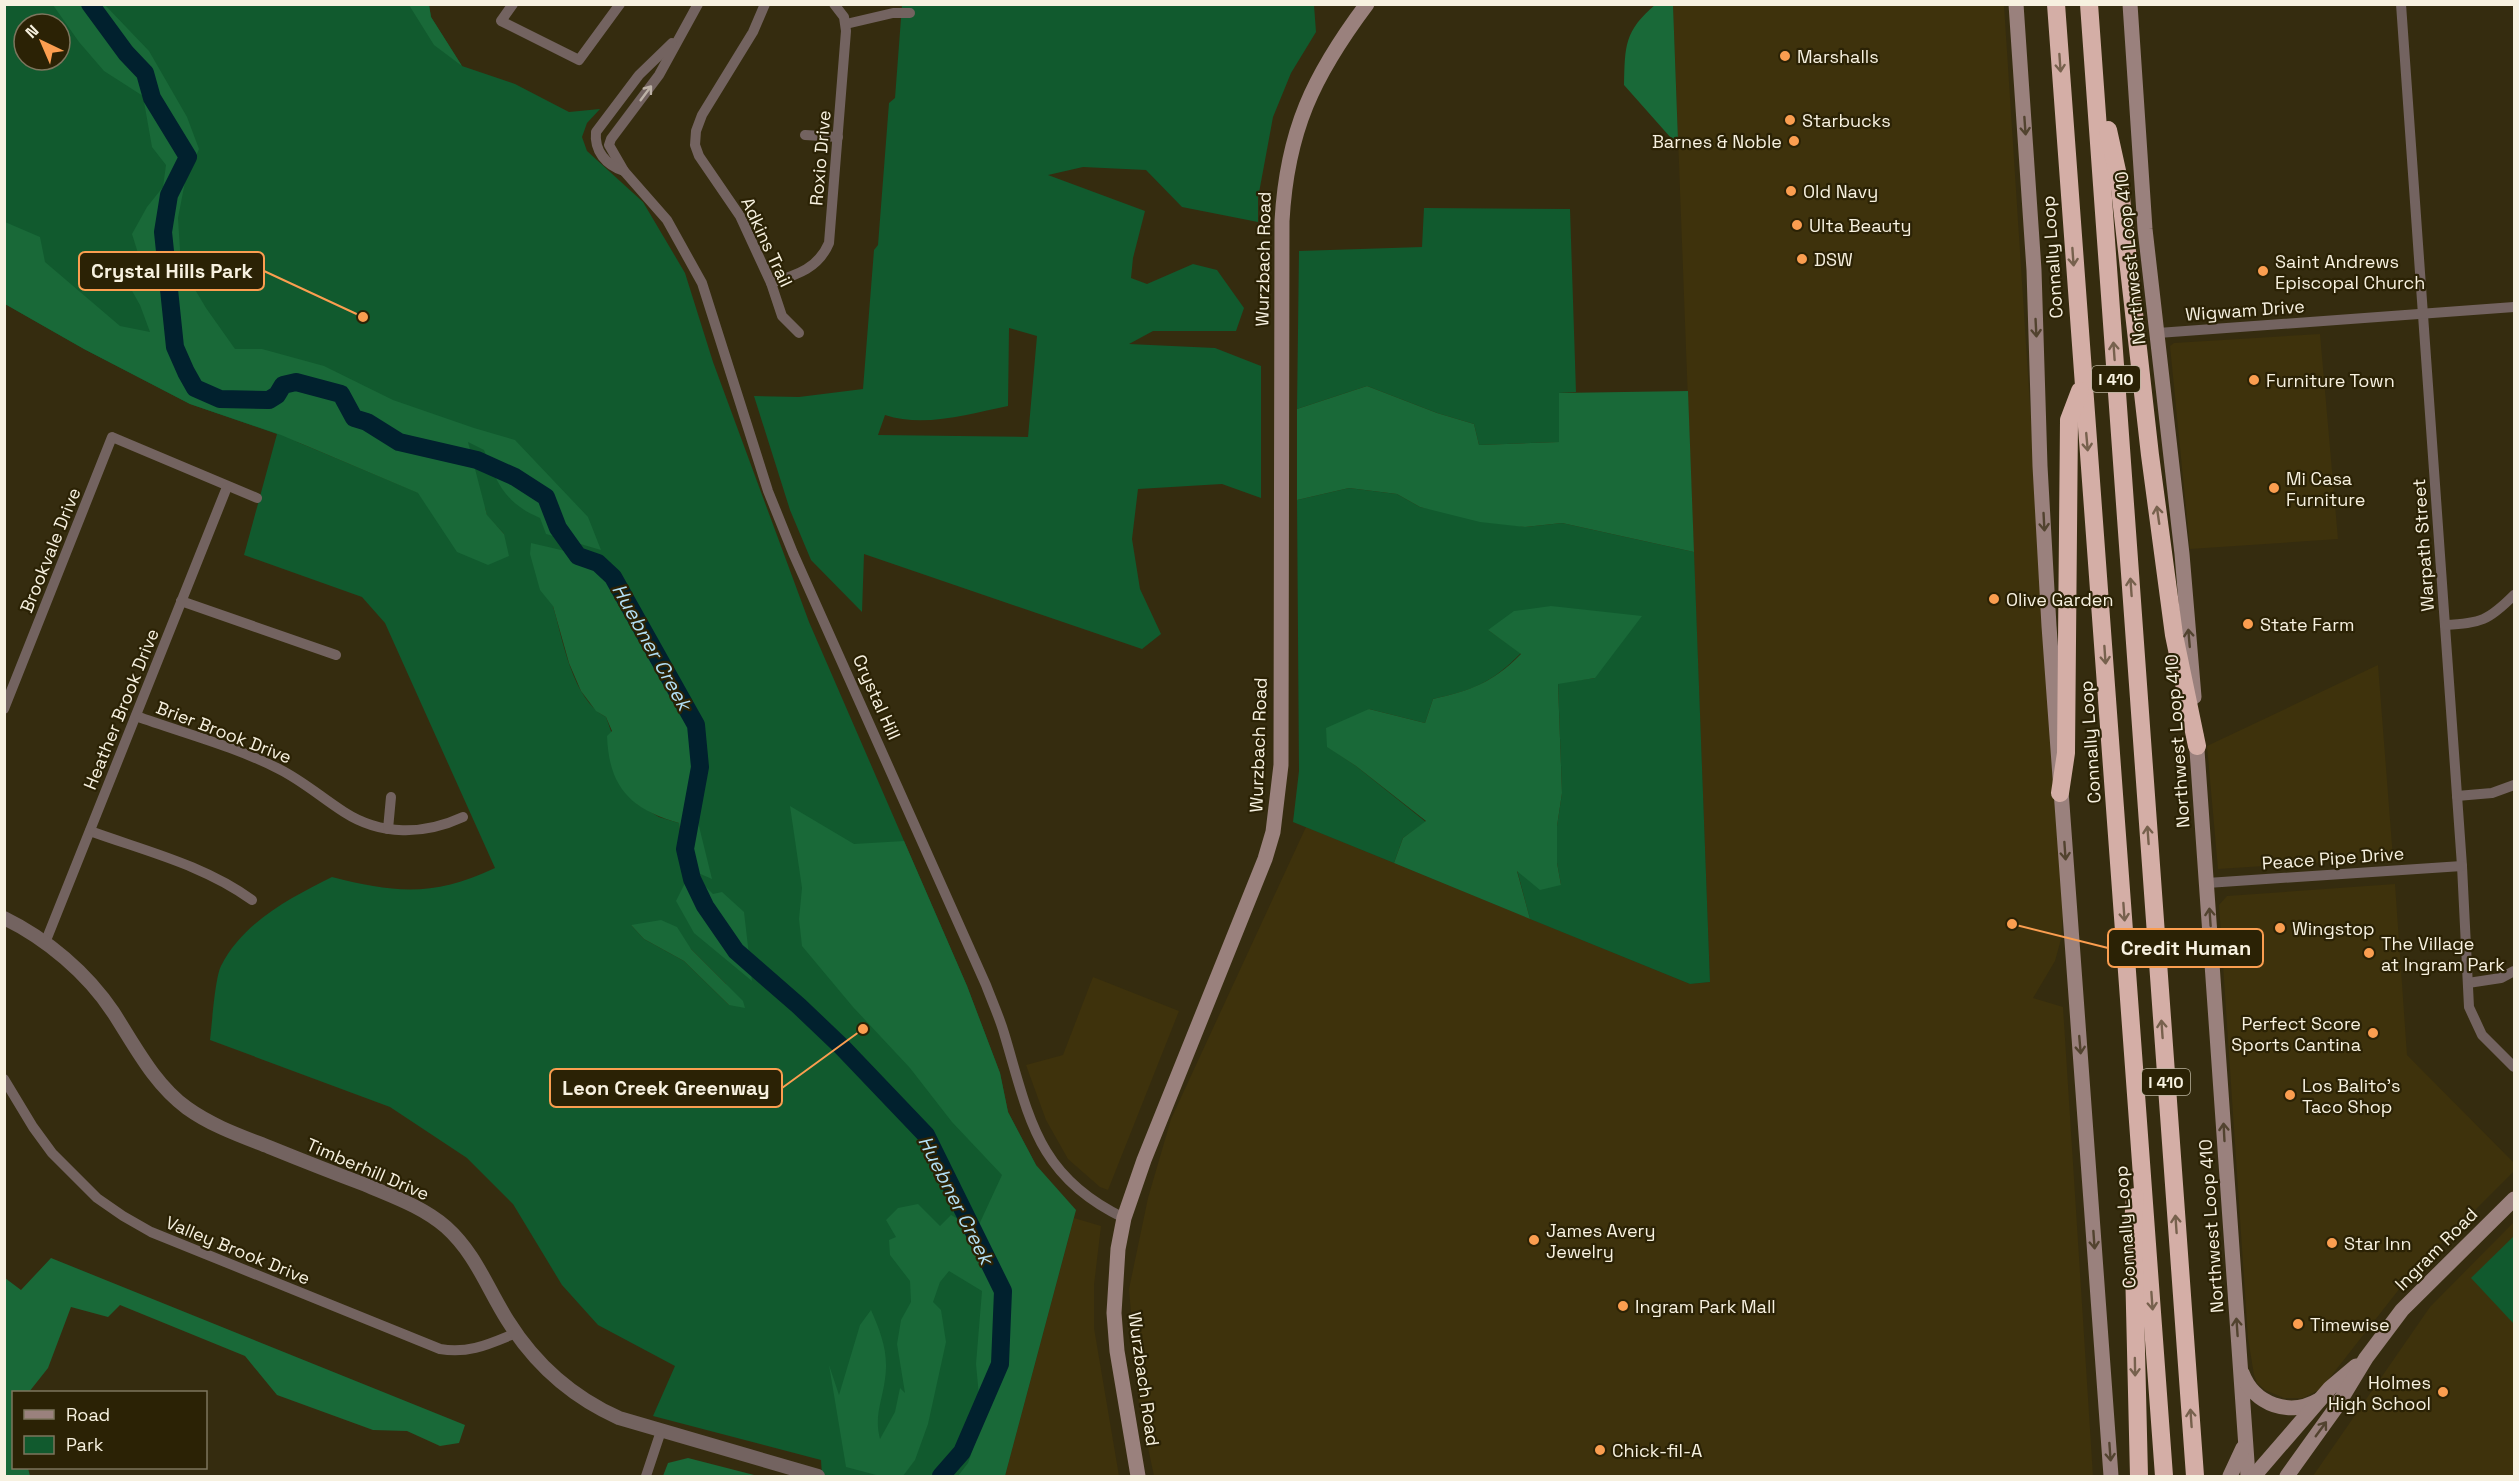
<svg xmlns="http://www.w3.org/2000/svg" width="2519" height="1481" viewBox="0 0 2519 1481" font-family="'Space Grotesk',sans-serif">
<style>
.built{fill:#3e320c}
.green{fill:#115a2e;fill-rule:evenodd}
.forest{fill:#196938}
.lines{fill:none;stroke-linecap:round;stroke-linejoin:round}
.river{stroke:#01212e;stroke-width:18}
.minor{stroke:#736360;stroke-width:10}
.tertiary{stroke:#736360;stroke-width:14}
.secondary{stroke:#9a817d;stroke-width:15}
.motorway{stroke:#d4aea6;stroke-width:18}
.oneway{stroke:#77614d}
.oneway2{stroke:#bcb1a6}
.oneway3{stroke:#52432f}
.poi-dot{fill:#fb9e50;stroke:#2b2205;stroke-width:2}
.labels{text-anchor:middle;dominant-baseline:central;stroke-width:4.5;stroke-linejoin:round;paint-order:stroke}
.shield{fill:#2b2205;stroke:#bab39e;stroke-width:1.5}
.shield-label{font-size:16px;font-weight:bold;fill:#f7f1e0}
.poi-label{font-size:18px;fill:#f7f1e0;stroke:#2b2205;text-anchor:start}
.street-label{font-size:18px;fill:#f7f1e0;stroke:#2b2205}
.water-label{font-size:20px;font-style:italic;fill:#b2dff5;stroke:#2b2205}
.leader{fill:none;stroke:#fb9e50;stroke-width:2}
.callout-dot{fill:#fb9e50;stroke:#2b2205;stroke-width:2}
.callout{fill:#2b2205;stroke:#fb9e50;stroke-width:2}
.callout-label{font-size:20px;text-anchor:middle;font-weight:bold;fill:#f7f1e0}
</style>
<rect width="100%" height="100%" fill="#352c0f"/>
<g class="built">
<path d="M1673,5H2004L2063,914L2061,939L2055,961L2033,998L2063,1007L2093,1476H1154L1139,1405L1129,1289L1148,1198L1171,1119L1306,827L1690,984L1710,982Z"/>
<path d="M2320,334L2338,539L2190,549L2170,346L2174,343Z"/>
<path d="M2378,665L2393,858L2218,869L2207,746Z"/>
<path d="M2395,884L2407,1055L2514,1163V1171L2411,1274L2321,1389L2303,1398H2284L2265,1390L2257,1383L2254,1375L2248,1338L2219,905L2227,896Z"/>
<path d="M1093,977L1179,1011L1108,1190L1100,1187L1068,1159L1046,1120L1026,1065L1063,1055Z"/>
<path d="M1074,1218L1101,1226L1094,1285V1328L1119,1476H1005Z"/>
<path d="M2514,1222V1476H2313L2430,1307Z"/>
</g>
<g class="green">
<path d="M5,5H429L431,17L462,66L515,84L569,112L600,109L587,123L582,137L587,151L643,202L685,273L713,362L809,622L967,986L1000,1073L1008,1112L1036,1165L1005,1476H822L821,1460L653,1416L675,1366L598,1325L562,1285L513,1204L467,1158L390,1107L210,1040C212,1024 215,978 221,966C243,922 290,898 332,877C395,893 434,897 495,868L385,623L362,597L244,555L277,434L190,404L84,349L5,304ZM24,24H60V60H24ZM295,441L485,508L487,516L504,534L427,505L419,493ZM612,569L692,720L697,774L680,859L679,823L659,817L637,804L606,717C572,699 563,640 553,606ZM631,925L691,949L726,984L729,1005L684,961L644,939Z"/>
<path d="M902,5H1314L1316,32L1291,73L1273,117L1258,198V222L1182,207L1146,170L1083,167L1048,175L1145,211L1133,258L1131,278L1147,284L1193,264L1217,270L1244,308L1236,331H1153L1129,344L1215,348L1261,366V498L1222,484L1138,489L1132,539L1140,589L1161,634L1142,649L864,554L862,612L811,560L790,510L754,396L799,397L863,389L874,250L878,245L889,103L895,98ZM1009,328L1037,336L1028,437L878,435L885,415C924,428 969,414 1008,406Z"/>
<path d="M1424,208L1570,209L1576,392L1559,393V442L1479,445L1474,424L1437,413L1367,386L1297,409L1299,251L1422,247Z"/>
<path d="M1349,488L1397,494L1420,507L1525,527L1562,523L1694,552L1710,982L1690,984L1530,919L1517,870L1561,885L1557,863V826L1562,793L1558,683L1595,678L1488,630L1521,653C1492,683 1473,690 1433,699L1425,723L1369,709L1328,747L1356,766L1426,822L1403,838L1394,863L1293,822L1299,771L1297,500Z"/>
<path d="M2514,1236V1324L2471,1278Z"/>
</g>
<g class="forest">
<path d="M1656,4L1673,5L1678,140L1671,138L1624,85C1625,46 1624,31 1656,4Z"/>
<path d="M53,5H105L149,51L187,117L199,149L185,182L178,218L181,266L206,308L235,349H262L324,366L393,400L474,428L515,440L588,517L601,550L546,534L540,518C505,503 497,484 484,450L468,442L487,515L504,534L509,556L488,565L457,552L418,493L281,435L190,404L84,349L5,304V222L40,237L45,262L120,326L150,332L140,305L127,282L142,266L132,234L147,207L163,187L166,165L152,147L143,96L104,71L79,42Z"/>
<path d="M409,5H429L431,17L462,66L434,45Z"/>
<path d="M1367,386L1437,413L1474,424L1479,445L1559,442V393L1688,391L1694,552L1562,523L1525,527L1480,522L1420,507L1397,494L1349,488L1297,500V409Z"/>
<path d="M531,543L587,556L612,569L676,688L692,720L697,774L696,814L712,879L682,866L679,823C630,809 609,787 607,736L612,731L606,717L596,711L581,691L569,663L553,606L540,590L530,554Z"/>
<path d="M1551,606L1642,616L1595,678L1558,684L1562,793L1557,826V863L1561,885L1540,890L1517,871L1530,919L1394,863L1403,838L1426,821L1356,766L1327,747L1326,728L1369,709L1425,723L1433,699C1472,690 1492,683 1521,654L1488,630L1514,611Z"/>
<path d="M790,806L854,844L904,841L967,986L1000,1073L1008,1112L1036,1165L1076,1210L1005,1476H958L968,1463L984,1417L979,1396L976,1364L982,1291L949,1271L940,1282L933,1302L941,1310L946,1342L928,1424L915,1460L903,1476H880L846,1467L829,1365L839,1395L860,1325L871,1310C881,1333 889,1353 885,1379C882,1402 874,1416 880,1439L895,1412L900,1388L905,1393L897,1344L901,1320L911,1302L910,1281L890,1255L889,1240L896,1237L886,1220L898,1208L918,1204L940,1226L951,1215L977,1229L1002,1175L952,1122L910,1068L853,1007L802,946L799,919L802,888Z"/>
<path d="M687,879L704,885L713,894L722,892L744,912L752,981L694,933L676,901Z"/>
<path d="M661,920L677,927L691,949L743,1001L745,1008L729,1005L684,961L644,939L631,925Z"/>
<path d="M51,1258L465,1425L459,1443L440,1446L407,1431L373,1430L277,1395L245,1356L120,1305L108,1317L71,1307L48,1368L29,1392H14V1468H28L30,1476H5V1278L21,1290Z"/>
<path d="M688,1458L758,1476H663L668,1463Z"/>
</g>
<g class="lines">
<path class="river" d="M90,4L126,53L145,73L152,98L188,157L169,195L163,232L175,347L186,372L195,388L220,399L269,400L277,395L283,385L296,382L341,394L354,418L367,422L399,442L477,460L515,477L546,497L558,528L578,556L598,563L613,577L696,725L700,767L685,849L692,879L705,906L736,951L799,1006L842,1047L926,1135L1003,1291L1000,1364L962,1452L941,1476"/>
<g class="minor">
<path d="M513,4L501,21L579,60L620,4"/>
<path d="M698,4L659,75L611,139L609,145L624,171L667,220L702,283L768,491L793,553L986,985C992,1001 999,1016 1004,1033C1029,1116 1036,1176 1124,1218"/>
<path d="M765,4L753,32L702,115L696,131L695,145L699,156L740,216L771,283L782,316L799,333"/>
<path d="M2401,4L2462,866L2469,1007L2482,1035L2514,1067"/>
<path d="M846,24L893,13H910"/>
<path d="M805,135L838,137"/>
<path d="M624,171C606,165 594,151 596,132L639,75L672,43"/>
<path d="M771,283C796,275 818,269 829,243L846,31L844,17L834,4"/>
<path d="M2158,333L2514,307"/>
<path d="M181,601L336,655"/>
<path d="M2445,625C2481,623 2488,621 2514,595"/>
<path d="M4,709L112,437L257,498"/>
<path d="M136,716C183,733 234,746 279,769C303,781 322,798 344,812C381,836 424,835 463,817"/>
<path d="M2457,796L2492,793L2514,785"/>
<path d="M388,829L391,797"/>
<path d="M90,831C145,851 204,865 252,900"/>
<path d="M2207,883L2462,866"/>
<path d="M45,943L227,487"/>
<path d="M2468,983L2501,978L2514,971"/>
<path d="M4,1079L33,1127L52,1153L97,1198L123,1216L151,1232L440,1349C469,1354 489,1344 516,1333"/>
<path d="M646,1476L661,1431"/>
</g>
<path class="tertiary" d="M4,918C47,939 87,973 113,1012C135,1046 154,1084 187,1108C212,1126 241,1136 269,1147C301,1160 334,1173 366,1185C394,1197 423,1207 446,1227C476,1254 487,1288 508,1321C535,1364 572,1397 619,1418L818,1476"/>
<g class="secondary">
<path d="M2016,4L2034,270L2040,466L2049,626L2111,1476"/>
<path d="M2130,4L2145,229L2182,554L2194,697"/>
<path d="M2196,736L2248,1476"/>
<path d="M2242,1373C2254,1405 2290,1417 2319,1400"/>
<path d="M1138,1476L1117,1351L1114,1313L1118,1249L1124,1218L1144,1160L1265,859L1273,832L1281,765L1282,221C1287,131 1313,76 1367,4"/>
<path d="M2230,1476L2243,1448"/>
<path d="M2254,1476L2330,1388L2356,1366"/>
<path d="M2287,1476L2335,1409L2366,1358L2402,1310L2514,1199"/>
</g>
<g class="motorway">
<path d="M2056,4L2164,1476"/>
<path d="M2089,4L2195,1476"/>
<path d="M2108,130L2119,180L2150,455L2174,635L2197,746"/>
<path d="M2060,793L2066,753L2069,420L2080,391"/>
<path d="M2135,1197L2133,1224L2139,1476"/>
</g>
</g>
<defs><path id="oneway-shaft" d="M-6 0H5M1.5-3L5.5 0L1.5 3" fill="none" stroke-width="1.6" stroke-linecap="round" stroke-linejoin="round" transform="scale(1.5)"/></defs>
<g class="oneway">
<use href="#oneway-shaft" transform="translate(2060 63) rotate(86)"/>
<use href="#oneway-shaft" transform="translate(2073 257) rotate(86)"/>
<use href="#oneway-shaft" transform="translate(2114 351) rotate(-94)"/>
<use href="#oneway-shaft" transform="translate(2087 442) rotate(85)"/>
<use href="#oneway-shaft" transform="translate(2158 515) rotate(-98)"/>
<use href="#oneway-shaft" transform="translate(2131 587) rotate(-94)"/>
<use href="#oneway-shaft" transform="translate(2105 655) rotate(86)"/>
<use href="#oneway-shaft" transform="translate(2148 835) rotate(-94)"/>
<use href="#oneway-shaft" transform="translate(2124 912) rotate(86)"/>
<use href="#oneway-shaft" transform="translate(2162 1029) rotate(-94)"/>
<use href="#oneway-shaft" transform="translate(2176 1224) rotate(-94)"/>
<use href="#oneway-shaft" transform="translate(2152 1301) rotate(86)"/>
<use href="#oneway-shaft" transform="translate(2135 1367) rotate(89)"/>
<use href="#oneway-shaft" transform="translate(2191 1418) rotate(-94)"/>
</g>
<use class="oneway2" href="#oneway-shaft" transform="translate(646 93) rotate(-53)"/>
<g class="oneway3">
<use href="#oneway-shaft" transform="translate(2025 126) rotate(86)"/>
<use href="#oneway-shaft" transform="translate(2036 328) rotate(87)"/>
<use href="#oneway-shaft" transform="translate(2044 522) rotate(87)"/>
<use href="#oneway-shaft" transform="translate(2189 638) rotate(-95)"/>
<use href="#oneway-shaft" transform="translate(2065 851) rotate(86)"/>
<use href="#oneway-shaft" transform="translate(2210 917) rotate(-94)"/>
<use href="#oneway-shaft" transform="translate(2080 1045) rotate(85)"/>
<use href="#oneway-shaft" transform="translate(2224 1132) rotate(-93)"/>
<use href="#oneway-shaft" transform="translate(2094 1240) rotate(86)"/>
<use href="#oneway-shaft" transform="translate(2237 1327) rotate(-94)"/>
<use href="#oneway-shaft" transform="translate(2321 1429) rotate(-54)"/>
<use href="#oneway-shaft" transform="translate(2110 1452) rotate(86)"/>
</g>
<g class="poi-dot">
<circle cx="1785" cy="56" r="6"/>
<circle cx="1790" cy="120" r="6"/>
<circle cx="1794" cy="141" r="6"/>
<circle cx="1791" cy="191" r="6"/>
<circle cx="1797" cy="225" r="6"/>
<circle cx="1802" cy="259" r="6"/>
<circle cx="2263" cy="271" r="6"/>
<circle cx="2254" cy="380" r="6"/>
<circle cx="2274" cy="488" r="6"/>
<circle cx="1994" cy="599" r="6"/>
<circle cx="2248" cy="624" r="6"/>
<circle cx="2280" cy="928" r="6"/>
<circle cx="2369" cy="953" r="6"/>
<circle cx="2373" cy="1033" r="6"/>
<circle cx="2290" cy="1095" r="6"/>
<circle cx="1534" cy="1240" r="6"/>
<circle cx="2332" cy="1243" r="6"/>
<circle cx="1623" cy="1306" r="6"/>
<circle cx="2298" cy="1324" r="6"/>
<circle cx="2443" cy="1392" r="6"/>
<circle cx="1600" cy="1450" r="6"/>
</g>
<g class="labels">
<g class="shield">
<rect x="2092" y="366" width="48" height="26" rx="4.5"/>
<rect x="2142" y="1069" width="48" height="26" rx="4.5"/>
</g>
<g class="shield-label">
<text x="2116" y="379">I 410</text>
<text x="2166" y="1082">I 410</text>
</g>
<g class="poi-label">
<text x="1797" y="56">Marshalls</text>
<text x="1802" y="120">Starbucks</text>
<text x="1782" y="141" text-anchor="end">Barnes &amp; Noble</text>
<text x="1803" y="191">Old Navy</text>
<text x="1809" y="225">Ulta Beauty</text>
<text x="1814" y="259">DSW</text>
<text x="2275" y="261">Saint Andrews<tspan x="2275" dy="21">Episcopal Church</tspan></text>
<text x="2266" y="380">Furniture Town</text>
<text x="2286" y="478">Mi Casa<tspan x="2286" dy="21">Furniture</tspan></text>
<text x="2006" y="599">Olive Garden</text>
<text x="2260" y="624">State Farm</text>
<text x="2292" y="928">Wingstop</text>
<text x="2381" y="943">The Village<tspan x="2381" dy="21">at Ingram Park</tspan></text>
<text x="2361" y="1023" text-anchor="end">Perfect Score<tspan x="2361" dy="21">Sports Cantina</tspan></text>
<text x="2302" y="1085">Los Balito's<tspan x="2302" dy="21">Taco Shop</tspan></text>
<text x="1546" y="1230">James Avery<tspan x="1546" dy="21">Jewelry</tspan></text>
<text x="2344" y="1243">Star Inn</text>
<text x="1635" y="1306">Ingram Park Mall</text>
<text x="2310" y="1324">Timewise</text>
<text x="2431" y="1382" text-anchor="end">Holmes<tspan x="2431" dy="21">High School</tspan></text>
<text x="1612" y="1450">Chick-fil-A</text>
</g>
<g class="street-label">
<text transform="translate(820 158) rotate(-85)">Roxio Drive</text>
<text transform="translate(767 242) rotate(65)">Adkins Trail</text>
<text transform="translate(2052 257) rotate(-94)">Connally Loop</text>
<text transform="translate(2130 258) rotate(-96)">Northwest Loop 410</text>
<text transform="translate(1263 259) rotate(-89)">Wurzbach Road</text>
<text transform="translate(2245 310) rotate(-4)">Wigwam Drive</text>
<text transform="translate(2423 545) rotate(-94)">Warpath Street</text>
<text transform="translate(50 550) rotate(-68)">Brookvale Drive</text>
<text transform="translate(877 697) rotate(66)">Crystal Hill</text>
<text transform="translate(121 709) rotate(-68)">Heather Brook Drive</text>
<text transform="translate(224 732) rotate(21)">Brier Brook Drive</text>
<text transform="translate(2177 741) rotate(-94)">Northwest Loop 410</text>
<text transform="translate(2090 742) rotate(-94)">Connally Loop</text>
<text transform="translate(1258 745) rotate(-88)">Wurzbach Road</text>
<text transform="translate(2333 858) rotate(-4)">Peace Pipe Drive</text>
<text transform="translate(368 1169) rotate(23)">Timberhill Drive</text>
<text transform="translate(2211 1226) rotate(-94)">Northwest Loop 410</text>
<text transform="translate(2125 1227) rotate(-94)">Connally Loop</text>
<text transform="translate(2436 1249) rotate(-45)">Ingram Road</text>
<text transform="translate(238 1250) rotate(22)">Valley Brook Drive</text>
<text transform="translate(1144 1379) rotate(82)">Wurzbach Road</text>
</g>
<g class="water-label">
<text transform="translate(652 647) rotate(61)">Huebner Creek</text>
<text transform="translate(956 1200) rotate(63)">Huebner Creek</text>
</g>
</g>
<path class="leader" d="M363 317L264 271M2012 924L2108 948M863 1029L782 1088"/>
<g class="callout-dot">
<circle cx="363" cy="317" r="6"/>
<circle cx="2012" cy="924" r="6"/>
<circle cx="863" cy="1029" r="6"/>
</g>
<g class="callout">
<rect x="79" y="252" width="185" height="38" rx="6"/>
<rect x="2108" y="929" width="155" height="38" rx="6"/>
<rect x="550" y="1069" width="232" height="38" rx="6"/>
</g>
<g class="callout-label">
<text x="172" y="278">Crystal Hills Park</text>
<text x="2186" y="955">Credit Human</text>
<text x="666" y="1095">Leon Creek Greenway</text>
</g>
<rect width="2519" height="1481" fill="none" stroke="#f7f1e0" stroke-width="12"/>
<rect x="12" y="1391" width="195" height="78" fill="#2b2205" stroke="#7d755d" stroke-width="1.5"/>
<rect x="24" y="1410" width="30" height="9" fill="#9a817d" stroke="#7d755d" stroke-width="1.5"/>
<text x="66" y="1421" font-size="18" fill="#f7f1e0">Road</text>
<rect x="24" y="1436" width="30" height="18" fill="#115a2e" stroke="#7d755d" stroke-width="1.5"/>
<text x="66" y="1451" font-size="18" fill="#f7f1e0">Park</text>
<g transform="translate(42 42) rotate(316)"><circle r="28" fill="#2b2205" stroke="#7d755d" stroke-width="1.5"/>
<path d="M0-4.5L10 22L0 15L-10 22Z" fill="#fb9e50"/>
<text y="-9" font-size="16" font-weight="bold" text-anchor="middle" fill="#f7f1e0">N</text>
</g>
</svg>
